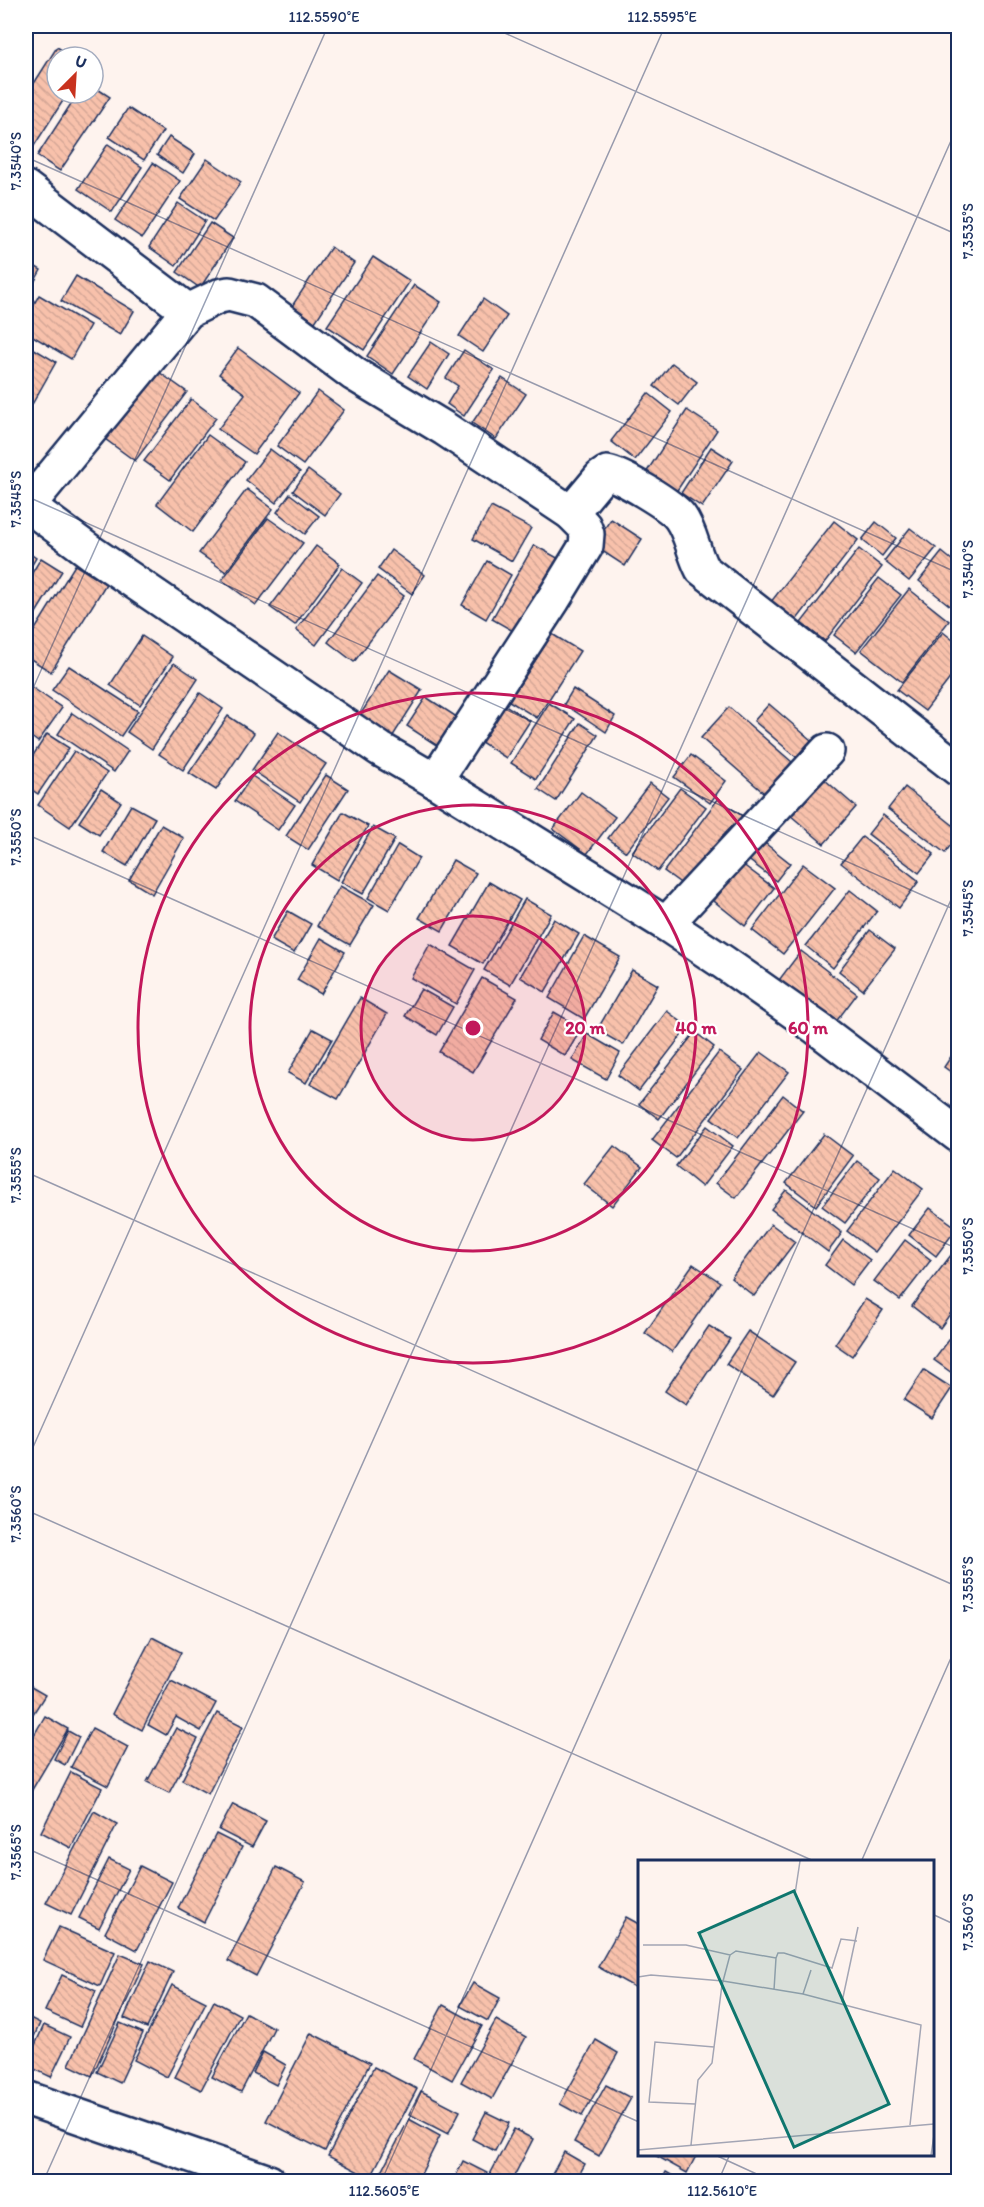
<svg xmlns="http://www.w3.org/2000/svg" width="984" height="2207" viewBox="0 0 984 2207" font-family="Itim,sans-serif">
<style>
.building{fill:url(#building-back-hatch);stroke:#1b2f5e;stroke-width:1.5}
.lines{fill:none;stroke-linecap:round;stroke-linejoin:round}
.minor-casing{stroke:#1b2f5e;stroke-width:38}
.secondary-casing{stroke:#1b2f5e;stroke-width:38}
.minor{stroke:#fff;stroke-width:33}
.secondary{stroke:#fff;stroke-width:33}
.ticks{fill:none;stroke:#1b2f5e;stroke-width:1.5;stroke-opacity:0.45}
.ring{fill:none;stroke:#c2185b;stroke-width:3}
.inset-road{fill:none;stroke:#a3a5b4;stroke-width:1.5}
.view{fill:#0f766e;fill-opacity:0.15;stroke:#0f766e;stroke-width:3}
.inset-edge{fill:none;stroke:#1b2f5e;stroke-width:3}
.centre{fill:#c2185b;stroke:#fff;stroke-width:3}
.ring-label{font-size:18px;text-anchor:middle;font-weight:bold;fill:#c2185b;stroke:#fff;stroke-width:4.5;stroke-linejoin:round;paint-order:stroke}
.neatline{fill:none;stroke:#1b2f5e;stroke-width:2}
.ticks-label{font-size:15px;text-anchor:middle;fill:#1b2f5e}
</style>
<defs>
<pattern id="building-back-hatch" width="6" height="6" patternUnits="userSpaceOnUse" patternTransform="scale(1.5)"><rect width="6" height="6" fill="#f8c1ab"/><path d="M-1 5l2 2M0 0l6 6M5-1l2 2" fill="none" stroke="#d4a696"/></pattern>
</defs>
<rect width="100%" height="100%" fill="#fef3ee"/>
<filter id="ink" filterUnits="userSpaceOnUse"><feTurbulence type="fractalNoise" baseFrequency=".0167" numOctaves="2"/><feDisplacementMap in="SourceGraphic" scale="12" xChannelSelector="R" yChannelSelector="G"/><feConvolveMatrix kernelMatrix="1 2 1 2 8 2 1 2 1" color-interpolation-filters="sRGB"/></filter>
<g filter="url(#ink)">
<g class="building">
<path d="M57,47L73,57H57V93H68L32,149L26,145V96Z"/>
<path d="M93,86L110,97L60,171L37,156L78,93H93Z"/>
<path d="M128,108L163,131L144,160L109,137Z"/>
<path d="M169,137L195,154L183,173L157,155Z"/>
<path d="M108,144L142,167L112,212L78,189Z"/>
<path d="M207,159L241,182L214,221L180,199Z"/>
<path d="M153,163L180,181L142,238L115,220Z"/>
<path d="M178,203L205,221L176,266L149,247Z"/>
<path d="M210,223L233,238L200,288L177,272Z"/>
<path d="M331,247L354,263L315,322L292,306Z"/>
<path d="M373,257L410,281L364,350L327,326Z"/>
<path d="M26,261L41,270L28,293L26,292Z"/>
<path d="M76,276L134,311L120,335L61,301Z"/>
<path d="M414,285L441,302L393,374L367,356Z"/>
<path d="M39,295L90,325L71,359L26,332V319Z"/>
<path d="M483,299L507,316L483,352L459,336Z"/>
<path d="M431,342L449,354L427,389L408,376Z"/>
<path d="M26,344L56,362L26,415Z"/>
<path d="M238,348L299,393L254,454L218,429L245,394L219,374Z"/>
<path d="M464,350L494,370L464,416L447,404L458,386L446,378Z"/>
<path d="M672,363L697,382L679,405L654,386Z"/>
<path d="M156,370L187,392L135,461L105,439Z"/>
<path d="M502,378L526,394L496,439L472,423Z"/>
<path d="M318,391L344,410L303,465L277,446Z"/>
<path d="M648,393L672,412L635,460L611,441Z"/>
<path d="M191,399L216,418L170,480L144,461Z"/>
<path d="M687,410L717,430L672,498L642,479Z"/>
<path d="M208,435L245,462L193,532L157,504Z"/>
<path d="M711,447L733,461L702,507L681,493Z"/>
<path d="M270,449L300,472L276,503L246,480Z"/>
<path d="M308,470L340,494L325,515L293,491Z"/>
<path d="M247,489L273,509L226,572L199,553Z"/>
<path d="M290,494L319,516L305,534L277,512Z"/>
<path d="M491,507L531,528L512,561L473,539Z"/>
<path d="M268,518L303,543L256,605L222,580Z"/>
<path d="M611,519L642,539L625,566L593,545Z"/>
<path d="M834,521L858,540L795,622L770,603Z"/>
<path d="M876,522L896,538L882,556L862,540Z"/>
<path d="M910,528L936,548L909,581L884,561Z"/>
<path d="M534,545L563,561L522,636L492,619Z"/>
<path d="M316,546L340,564L295,625L270,607Z"/>
<path d="M859,549L882,567L825,641L801,623Z"/>
<path d="M391,550L425,575L412,594L378,569Z"/>
<path d="M26,551L36,558L26,575Z"/>
<path d="M942,552L958,565V612L919,581Z"/>
<path d="M41,558L62,571L26,629V583Z"/>
<path d="M487,561L511,575L486,619L462,605Z"/>
<path d="M75,565L106,584L51,672L26,656V644Z"/>
<path d="M342,568L362,583L316,645L296,630Z"/>
<path d="M377,576L404,596L354,662L328,642Z"/>
<path d="M879,578L901,595L856,652L834,635Z"/>
<path d="M909,589L949,621L902,682L861,650Z"/>
<path d="M943,632L958,644V668L925,711L897,690Z"/>
<path d="M552,634L580,651L537,718L509,701Z"/>
<path d="M142,636L173,657L140,705L110,685Z"/>
<path d="M174,663L198,679L152,749L127,732Z"/>
<path d="M69,666L138,711L121,736L52,690Z"/>
<path d="M389,670L422,690L391,739L358,718Z"/>
<path d="M27,684L62,708L38,742L26,733Z"/>
<path d="M573,689L615,716L606,732L564,704Z"/>
<path d="M200,693L223,709L183,770L159,754Z"/>
<path d="M426,697L466,723L447,752L407,726Z"/>
<path d="M502,703L530,721L506,758L478,740Z"/>
<path d="M549,703L575,719L536,779L511,763Z"/>
<path d="M769,704L811,740L796,757L754,721Z"/>
<path d="M729,707L792,762L764,793L701,738Z"/>
<path d="M72,713L128,751L114,772L58,734Z"/>
<path d="M228,716L254,733L216,790L189,773Z"/>
<path d="M580,723L598,735L556,801L538,789Z"/>
<path d="M278,732L326,764L300,802L252,770Z"/>
<path d="M47,734L69,748L38,794L26,786V766Z"/>
<path d="M74,751L107,773L70,827L38,805Z"/>
<path d="M691,755L726,781L710,803L674,777Z"/>
<path d="M816,772L856,807L824,844L783,809Z"/>
<path d="M326,775L348,789L308,850L286,836Z"/>
<path d="M252,776L295,805L278,830L235,801Z"/>
<path d="M650,783L668,797L626,852L608,838Z"/>
<path d="M905,787L958,829V835L945,853L888,809Z"/>
<path d="M680,788L706,807L658,871L632,852Z"/>
<path d="M101,789L121,802L99,835L79,822Z"/>
<path d="M581,792L615,817L587,854L553,829Z"/>
<path d="M718,799L745,818L690,890L664,871Z"/>
<path d="M131,805L155,818L127,866L103,852Z"/>
<path d="M343,812L368,826L337,880L312,865Z"/>
<path d="M883,815L934,854L919,873L868,834Z"/>
<path d="M161,825L184,838L152,894L129,880Z"/>
<path d="M373,827L395,839L363,894L341,882Z"/>
<path d="M756,836L790,863L776,881L742,855Z"/>
<path d="M862,837L919,881L899,908L841,863Z"/>
<path d="M398,845L419,858L389,910L368,898Z"/>
<path d="M453,860L476,873L442,931L419,918Z"/>
<path d="M742,864L774,888L745,926L714,901Z"/>
<path d="M803,864L835,888L783,954L752,930Z"/>
<path d="M489,882L520,900L483,964L452,946Z"/>
<path d="M340,886L374,905L350,945L317,926Z"/>
<path d="M850,890L877,911L833,968L806,946Z"/>
<path d="M525,899L551,914L510,985L484,970Z"/>
<path d="M288,911L311,924L294,953L271,940Z"/>
<path d="M554,919L579,934L545,992L520,977Z"/>
<path d="M870,930L895,949L863,990L839,971Z"/>
<path d="M584,936L620,957L584,1019L549,998Z"/>
<path d="M321,938L345,952L321,994L297,980Z"/>
<path d="M430,944L475,970L456,1004L411,978Z"/>
<path d="M801,951L857,994L829,1031L773,988Z"/>
<path d="M632,970L658,985L623,1045L597,1030Z"/>
<path d="M482,978L517,998L473,1072L439,1052Z"/>
<path d="M421,989L453,1007L437,1035L405,1016Z"/>
<path d="M360,998L387,1014L338,1099L310,1084Z"/>
<path d="M667,1011L688,1027L639,1091L618,1075Z"/>
<path d="M554,1012L582,1028L565,1056L538,1040Z"/>
<path d="M313,1029L332,1039L306,1083L288,1073Z"/>
<path d="M695,1032L714,1047L659,1119L639,1104Z"/>
<path d="M587,1034L620,1053L606,1079L572,1060Z"/>
<path d="M958,1046V1077L944,1067Z"/>
<path d="M719,1052L743,1070L676,1158L652,1140Z"/>
<path d="M761,1052L789,1072L738,1138L711,1118Z"/>
<path d="M783,1095L803,1111L736,1198L716,1183Z"/>
<path d="M707,1126L733,1146L702,1187L676,1166Z"/>
<path d="M824,1134L853,1156L816,1206L786,1183Z"/>
<path d="M614,1146L642,1167L612,1206L584,1184Z"/>
<path d="M857,1161L880,1178L845,1223L822,1206Z"/>
<path d="M895,1168L923,1189L875,1252L847,1231Z"/>
<path d="M786,1190L842,1233L828,1252L771,1209Z"/>
<path d="M930,1208L957,1228L936,1256L909,1235Z"/>
<path d="M771,1224L795,1242L754,1296L731,1278Z"/>
<path d="M843,1240L870,1260L851,1285L825,1265Z"/>
<path d="M905,1240L931,1260L900,1300L874,1281Z"/>
<path d="M958,1246V1303L940,1328L912,1306Z"/>
<path d="M693,1264L720,1282L672,1352L645,1333Z"/>
<path d="M865,1299L883,1310L852,1356L835,1344Z"/>
<path d="M709,1326L730,1339L686,1405L665,1391Z"/>
<path d="M958,1328V1364L952,1373L934,1360Z"/>
<path d="M748,1331L795,1362L773,1395L726,1364Z"/>
<path d="M924,1370L952,1388L932,1418L904,1400Z"/>
<path d="M152,1637L181,1652L142,1730L112,1714Z"/>
<path d="M171,1680L216,1703L201,1731L176,1717L166,1735L148,1725Z"/>
<path d="M26,1684L45,1695L26,1725Z"/>
<path d="M217,1713L243,1726L208,1794L182,1780Z"/>
<path d="M45,1716L68,1729L26,1800V1749Z"/>
<path d="M92,1728L128,1747L108,1786L71,1767Z"/>
<path d="M176,1728L198,1739L169,1793L147,1782Z"/>
<path d="M68,1731L79,1737L65,1765L54,1759Z"/>
<path d="M71,1772L102,1788L71,1848L41,1832Z"/>
<path d="M233,1804L266,1821L252,1847L219,1830Z"/>
<path d="M94,1811L117,1824L71,1915L46,1903Z"/>
<path d="M216,1834L242,1847L204,1922L178,1908Z"/>
<path d="M109,1859L129,1869L99,1928L79,1918Z"/>
<path d="M140,1866L172,1882L137,1950L105,1933Z"/>
<path d="M276,1867L305,1882L256,1976L228,1961Z"/>
<path d="M626,1917L639,1924V1983L636,1988L598,1967Z"/>
<path d="M59,1927L115,1952L100,1986L43,1960Z"/>
<path d="M120,1954L144,1964L92,2076L69,2065Z"/>
<path d="M150,1961L173,1972L147,2028L124,2018Z"/>
<path d="M62,1975L96,1991L80,2027L45,2011Z"/>
<path d="M473,1983L500,1998L488,2021L460,2006Z"/>
<path d="M172,1985L206,2002L167,2077L134,2060Z"/>
<path d="M214,2001L240,2015L201,2090L175,2077Z"/>
<path d="M443,2005L482,2026L452,2080L414,2059Z"/>
<path d="M246,2013L274,2028L241,2092L212,2077Z"/>
<path d="M26,2016L40,2023L26,2055Z"/>
<path d="M496,2020L526,2037L492,2099L461,2082Z"/>
<path d="M120,2023L143,2033L120,2083L97,2072Z"/>
<path d="M44,2025L70,2037L51,2077L26,2065Z"/>
<path d="M311,2033L370,2063L325,2151L266,2121Z"/>
<path d="M596,2040L618,2053L582,2116L560,2104Z"/>
<path d="M263,2052L286,2065L276,2085L253,2073Z"/>
<path d="M374,2067L417,2089L370,2178L328,2156Z"/>
<path d="M606,2085L631,2098L599,2156L574,2142Z"/>
<path d="M421,2091L460,2111L448,2134L409,2114Z"/>
<path d="M486,2112L509,2123L495,2151L472,2139Z"/>
<path d="M409,2119L440,2136L417,2182H402L382,2171Z"/>
<path d="M514,2129L533,2139L511,2182H486Z"/>
<path d="M564,2152L585,2164L575,2182H548Z"/>
<path d="M653,2154H697L687,2173Z"/>
<path d="M463,2161L487,2173L483,2182H453Z"/>
<path d="M666,2172L683,2182H661Z"/>
</g>
<g class="lines">
<defs>
<g id="minor">
<path d="M26,188L188,311"/>
<path d="M26,504L92,553L380,749L435,781L666,924L723,962L817,1028L958,1135"/>
<path d="M26,508L188,311L219,296L229,294L256,301L354,374L445,429L571,513L584,526L587,534L586,546L553,600L435,781"/>
<path d="M571,513L601,477L607,473C621,475 671,505 680,517C691,532 693,552 702,569L958,769"/>
<path d="M666,924L827,751"/>
</g>
<path id="secondary" d="M26,2098L269,2182"/>
</defs>
<use href="#minor" class="minor-casing"/>
<use href="#secondary" class="secondary-casing"/>
<use href="#minor" class="minor"/>
<use href="#secondary" class="secondary"/>
</g>
</g>
<path class="ticks" d="M489,26L958,235M26,157L958,573M26,496L958,911M26,704L328,26M26,834L958,1249M26,1172L958,1587M26,1463L665,26M26,1510L816,1862M26,1848L639,2122M861,1862L958,1642M932,1914L958,1926M713,2154L774,2182M43,2182L958,125M381,2182L958,884M718,2182L730,2154"/>
<circle cx="473" cy="1028" r="112" fill="#c2185b" fill-opacity=".12"/>
<g class="ring">
<circle cx="473" cy="1028" r="112"/>
<circle cx="473" cy="1028" r="223"/>
<circle cx="473" cy="1028" r="335"/>
</g>
<g transform="translate(638 1860)">
<rect width="296" height="296" fill="#fef3ee"/>
<path class="inset-road" d="M157,34L162,1M5,85H48L92,95L98,91L138,98M138,98L140,93H146L194,108L203,79L219,81M0,117L13,115L85,121L165,134L283,165L272,265M136,130L138,98M165,134L173,110M204,142L220,67M57,244L11,242L17,182L76,187M53,285L60,220L74,203L84,125L92,95M0,290L296,264M293,295L296,275"/>
<path class="view" d="M156,31L251,244L156,287L61,73Z"/>
<rect width="296" height="296" class="inset-edge"/>
</g>
<circle cx="473" cy="1028" r="9" class="centre"/>
<g class="ring-label">
<text x="585" y="1034">20 m</text>
<text x="696" y="1034">40 m</text>
<text x="808" y="1034">60 m</text>
</g>
<rect width="984" height="2207" fill="none" stroke="#fff" stroke-width="66"/>
<g transform="translate(75 75) rotate(24)"><circle r="28" fill="#ffffff" stroke="#a4acbf" stroke-width="1.5"/>
<path d="M0-4.5L10 22L0 15L-10 22Z" fill="#c8321e"/>
<text y="-9" font-size="16" font-weight="bold" text-anchor="middle" fill="#1b2f5e">U</text>
</g>
<rect x="33" y="33" width="918" height="2141" class="neatline"/>
<g class="ticks-label">
<text x="324" y="22">112.5590°E</text>
<text x="662" y="22">112.5595°E</text>
<text transform="translate(16 161) rotate(-90)" y="5">7.3540°S</text>
<text transform="translate(968 231) rotate(-90)" y="5">7.3535°S</text>
<text transform="translate(16 499) rotate(-90)" y="5">7.3545°S</text>
<text transform="translate(968 569) rotate(-90)" y="5">7.3540°S</text>
<text transform="translate(16 837) rotate(-90)" y="5">7.3550°S</text>
<text transform="translate(968 908) rotate(-90)" y="5">7.3545°S</text>
<text transform="translate(16 1175) rotate(-90)" y="5">7.3555°S</text>
<text transform="translate(968 1246) rotate(-90)" y="5">7.3550°S</text>
<text transform="translate(16 1514) rotate(-90)" y="5">7.3560°S</text>
<text transform="translate(968 1584) rotate(-90)" y="5">7.3555°S</text>
<text transform="translate(16 1852) rotate(-90)" y="5">7.3565°S</text>
<text transform="translate(968 1922) rotate(-90)" y="5">7.3560°S</text>
<text x="384" y="2196">112.5605°E</text>
<text x="722" y="2196">112.5610°E</text>
</g>
</svg>
